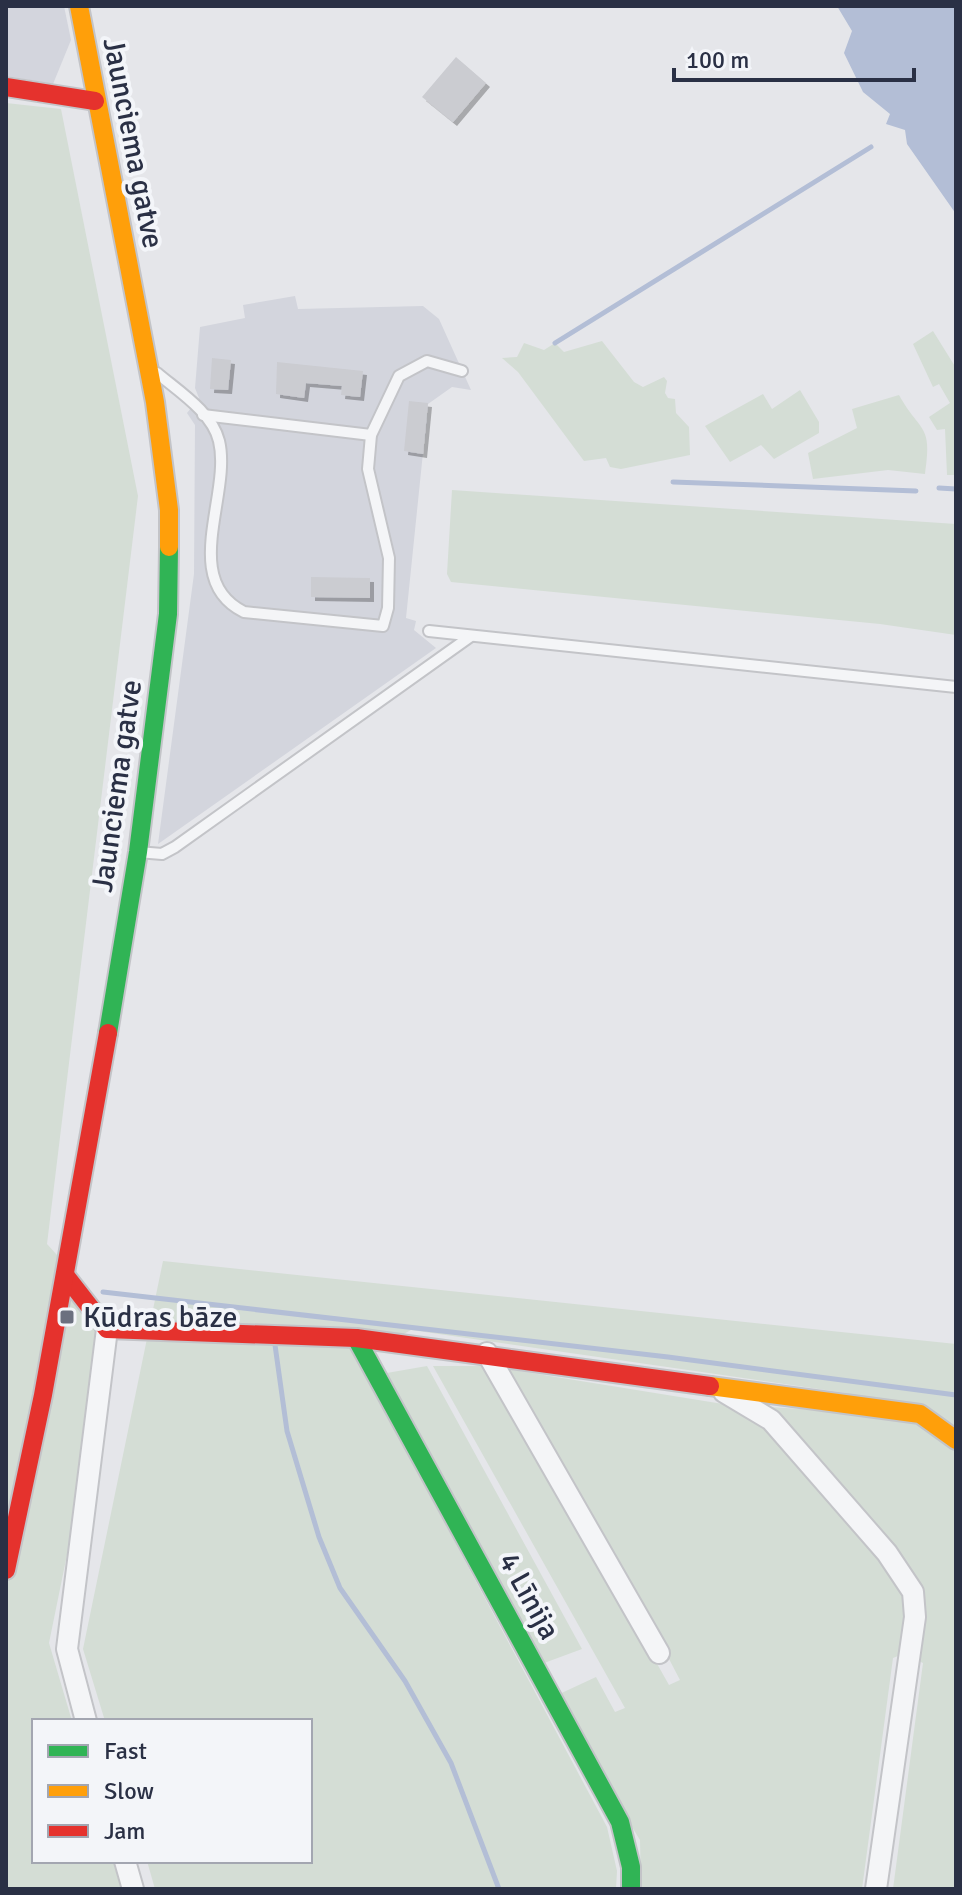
<svg xmlns="http://www.w3.org/2000/svg" width="962" height="1895" viewBox="0 0 962 1895" font-family="Signika,sans-serif">
<style>
.built{fill:#d3d5dd}
.green{fill:#d4ddd5;fill-rule:evenodd}
.water{fill:#b3bed6}
.lines{fill:none;stroke-linecap:round;stroke-linejoin:round}
.stream{stroke:#b3bed6;stroke-width:5}
.building{fill:#cbccd1;filter:url(#shadow)}
.lane-casing{stroke:#c3c4c8;stroke-width:14}
.street-casing{stroke:#c3c4c8;stroke-width:24}
.fast-casing{stroke:#c3c4c8;stroke-width:22}
.slow-casing{stroke:#c3c4c8;stroke-width:22}
.jam-casing{stroke:#c3c4c8;stroke-width:22}
.lane{stroke:#f4f5f7;stroke-width:10}
.street{stroke:#f4f5f7;stroke-width:20}
.fast{stroke:#30b455;stroke-width:18}
.slow{stroke:#ff9f0a;stroke-width:18}
.jam{stroke:#e5322d;stroke-width:18}
.poi-dot{fill:#6b707f;stroke:#f3f5f9;stroke-width:3}
.labels{text-anchor:middle;dominant-baseline:central;stroke-width:8;stroke-linejoin:round;paint-order:stroke}
.street-label{font-size:30px;fill:#2a3045;stroke:#f3f5f9}
.poi-label{font-size:30px;fill:#2a3045;stroke:#f3f5f9;text-anchor:start}
</style>
<defs>
<filter id="shadow"><feDropShadow dx="4" dy="4" stdDeviation="0" flood-color="#0004"/></filter>
</defs>
<rect width="100%" height="100%" fill="#e5e6ea"/>
<g class="built">
<path d="M6,6H64L71,40L53,84L6,76Z"/>
<path d="M295,296L298,309L423,306L439,319L471,390L452,387L428,404L406,618L416,621L414,630L436,648L158,844L194,574L195,425L187,413L199,398L195,388L200,327L245,318L243,305Z"/>
</g>
<g class="green">
<path d="M6,103L61,109L138,496L47,1244L115,1319L49,1643L72,1721H34V1861H113L121,1889H6Z"/>
<path d="M933,331L956,368V475H947L945,429L937,430L929,417L950,403L939,384L933,387L913,344Z"/>
<path d="M602,341L634,382L643,387L664,377L667,381L665,393L668,398L675,399L676,413L689,427L690,455L621,469L610,467L606,458L584,461L518,372L502,358L517,357L524,343L544,350L555,343L564,352Z"/>
<path d="M800,390L819,422V433L774,459L761,445L730,462L705,426L763,394L772,409Z"/>
<path d="M899,395C920,433 933,423 925,474L888,470L813,479L808,453L857,428L852,409Z"/>
<path d="M452,490L956,524V635L880,624L451,582L447,574Z"/>
<path d="M163,1261L956,1344V1889H893L923,1663L903,1654L893,1658L862,1889H641L640,1840L553,1697L596,1677L615,1712L625,1708L433,1366H488L723,1404L896,1415L846,1393L411,1330L371,1352L381,1374L427,1366L582,1649L536,1666L410,1458L607,1827L617,1871L616,1889H155L147,1861H310V1721H105L83,1649ZM584,1534L657,1636L680,1680L669,1685Z"/>
</g>
<path class="water" d="M837,6H956V214L907,144L905,130L886,124L890,114L863,92L844,53L852,31Z"/>
<g class="lines">
<g class="stream">
<path d="M555,343L871,147"/>
<path d="M673,482L916,491"/>
<path d="M939,488L956,489"/>
<path d="M103,1292L668,1357L956,1395"/>
<path d="M275,1345L287,1431L319,1537L340,1588L405,1681L451,1763L499,1889"/>
</g>
</g>
<g class="building">
<path d="M456,57L486,83L453,122L422,97Z"/>
<path d="M212,358L231,360L228,390L210,389Z"/>
<path d="M277,362L363,371L360,397L341,395L342,386L306,383L304,398L276,394Z"/>
<path d="M409,401L428,403L423,454L404,451Z"/>
<path d="M311,577L370,578V598L311,597Z"/>
</g>
<g class="lines">
<defs>
<g id="lane">
<path d="M157,373C178,391 212,412 219,441C232,494 179,580 244,612L383,626L388,608L389,558L368,469L371,435L399,376L427,361L462,371"/>
<path d="M203,415L371,435"/>
<path d="M429,631L956,687"/>
<path d="M138,852L162,854L175,847L471,636"/>
</g>
<g id="street">
<path d="M487,1353L659,1653"/>
<path d="M724,1392L771,1420L887,1553L913,1592L915,1617L876,1889"/>
<path d="M86,1721L67,1649L107,1329"/>
<path d="M125,1861L133,1889"/>
</g>
<g id="fast">
<path d="M108,1033L138,852L168,614L169,547"/>
<path d="M356,1338L620,1822L631,1867V1889"/>
</g>
<g id="slow">
<path d="M79,6L155,402L169,510V547"/>
<path d="M710,1386L920,1414L956,1440"/>
</g>
<g id="jam">
<path d="M6,87L95,101"/>
<path d="M65,1275L107,1329L356,1338L710,1386"/>
<path d="M6,1570L43,1395L108,1033"/>
</g>
</defs>
<use href="#lane" class="lane-casing"/>
<use href="#street" class="street-casing"/>
<use href="#fast" class="fast-casing"/>
<use href="#slow" class="slow-casing"/>
<use href="#jam" class="jam-casing"/>
<use href="#lane" class="lane"/>
<use href="#street" class="street"/>
<use href="#fast" class="fast"/>
<use href="#slow" class="slow"/>
<use href="#jam" class="jam"/>
</g>
<rect class="poi-dot" x="59" y="1309" width="16" height="16" rx="4"/>
<g class="labels">
<g class="street-label">
<text transform="translate(133 143) rotate(79)">Jaunciema gatve</text>
<text transform="translate(117 786) rotate(-82)">Jaunciema gatve</text>
<text transform="translate(529 1596) rotate(61)">4 Līnija</text>
</g>
<g class="poi-label">
<text x="83" y="1317">Kūdras bāze</text>
</g>
</g>
<rect width="962" height="1895" fill="none" stroke="#2a3045" stroke-width="16"/>
<rect x="32" y="1719" width="280" height="144" fill="#f3f5f9" stroke="#a3a6b1" stroke-width="2"/>
<rect x="48" y="1745" width="40" height="12" fill="#30b455" stroke="#a3a6b1" stroke-width="2"/>
<text x="104" y="1759" font-size="24" fill="#2a3045">Fast</text>
<rect x="48" y="1785" width="40" height="12" fill="#ff9f0a" stroke="#a3a6b1" stroke-width="2"/>
<text x="104" y="1799" font-size="24" fill="#2a3045">Slow</text>
<rect x="48" y="1825" width="40" height="12" fill="#e5322d" stroke="#a3a6b1" stroke-width="2"/>
<text x="104" y="1839" font-size="24" fill="#2a3045">Jam</text>
<path d="M674 68v12h240v-12" fill="none" stroke="#2a3045" stroke-width="4"/>
<text x="686" y="68" font-size="24" fill="#2a3045" stroke="#f3f5f9" stroke-width="6" paint-order="stroke">100 m</text>
</svg>
